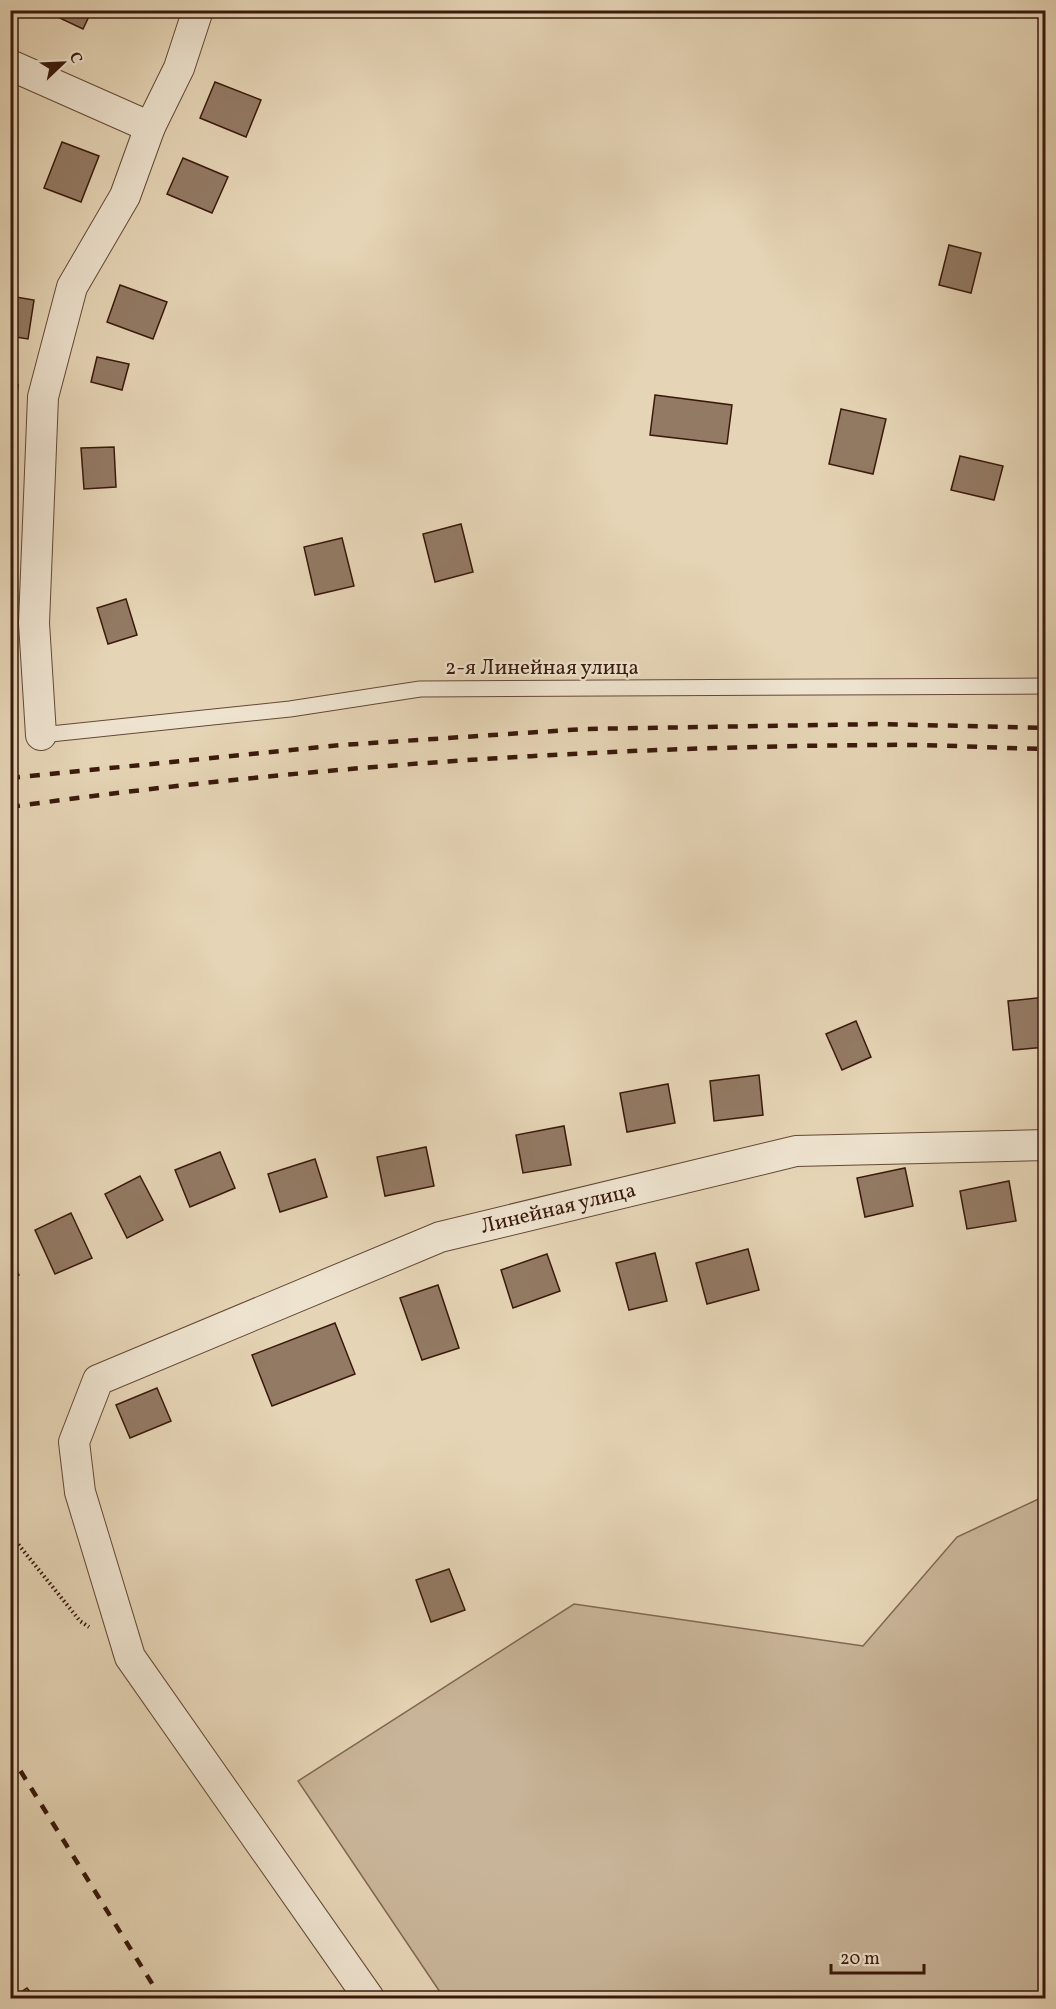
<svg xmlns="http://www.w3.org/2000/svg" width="1056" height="2009" viewBox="0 0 1056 2009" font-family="Vollkorn,serif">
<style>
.green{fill:#c8b498;stroke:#816652;stroke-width:1.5}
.building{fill:#937a64;stroke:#3a190c;stroke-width:1.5}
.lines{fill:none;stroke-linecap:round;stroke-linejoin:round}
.lane-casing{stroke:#654836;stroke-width:17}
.street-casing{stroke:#654836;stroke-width:32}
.path{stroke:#3a190c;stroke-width:4;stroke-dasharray:1.5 3;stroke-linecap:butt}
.lane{stroke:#eee3cf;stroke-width:15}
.street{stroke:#eee3cf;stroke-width:30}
.rail{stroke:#3a190c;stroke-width:4.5;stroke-dasharray:10 10;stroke-linecap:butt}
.labels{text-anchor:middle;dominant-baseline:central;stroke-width:4.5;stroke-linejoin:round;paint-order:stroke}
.street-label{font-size:21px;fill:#3a190c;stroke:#eee3cf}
</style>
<rect width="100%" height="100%" fill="#e5d4b5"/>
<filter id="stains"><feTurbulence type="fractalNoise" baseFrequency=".00333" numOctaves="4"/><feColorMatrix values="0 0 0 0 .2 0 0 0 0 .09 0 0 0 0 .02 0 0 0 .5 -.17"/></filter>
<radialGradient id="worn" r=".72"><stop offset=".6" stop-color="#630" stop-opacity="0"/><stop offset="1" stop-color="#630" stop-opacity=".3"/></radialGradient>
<path class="green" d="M1045,1496V1998H444L298,1781L574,1604L863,1646L957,1537Z"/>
<g class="building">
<path d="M43,10H92L83,29Z"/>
<path d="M215,82L261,100L246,137L200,118Z"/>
<path d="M62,142L99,156L81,202L44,188Z"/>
<path d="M183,158L228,177L212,213L167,194Z"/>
<path d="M949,245L981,253L971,293L939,285Z"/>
<path d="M120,285L167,302L153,339L107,322Z"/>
<path d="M10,296L34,300L28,339L10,336Z"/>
<path d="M97,357L129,364L122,390L91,382Z"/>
<path d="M10,384L18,385L13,434H10Z"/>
<path d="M655,395L732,405L727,444L650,435Z"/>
<path d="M841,409L886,419L873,474L829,464Z"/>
<path d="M114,447L116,487L84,489L81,448Z"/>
<path d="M960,456L1003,466L994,500L951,490Z"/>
<path d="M461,524L473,572L435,582L423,534Z"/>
<path d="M342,538L354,586L315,595L304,547Z"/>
<path d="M126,599L137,635L108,644L97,608Z"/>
<path d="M1046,997V1047L1013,1050L1008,1001Z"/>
<path d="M856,1021L871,1057L842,1070L826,1034Z"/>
<path d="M759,1075L763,1115L714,1121L710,1081Z"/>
<path d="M668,1084L675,1123L627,1132L620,1093Z"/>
<path d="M564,1126L571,1165L523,1173L516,1135Z"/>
<path d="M426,1147L434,1186L385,1196L377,1157Z"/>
<path d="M220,1152L235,1188L190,1207L175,1170Z"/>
<path d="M315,1159L327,1197L280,1212L268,1174Z"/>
<path d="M905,1168L913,1206L865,1217L857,1178Z"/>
<path d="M140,1176L163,1220L127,1238L105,1194Z"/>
<path d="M1009,1181L1016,1221L967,1229L960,1191Z"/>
<path d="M71,1213L92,1258L55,1274L35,1230Z"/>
<path d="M748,1249L759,1290L707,1304L696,1263Z"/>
<path d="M655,1253L667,1301L629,1310L616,1263Z"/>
<path d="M547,1254L560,1291L513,1308L501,1270Z"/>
<path d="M10,1259L19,1275L10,1280Z"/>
<path d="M438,1285L459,1348L422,1360L400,1298Z"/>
<path d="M335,1323L355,1374L272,1406L252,1355Z"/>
<path d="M157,1388L171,1421L130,1438L116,1405Z"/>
<path d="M449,1569L465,1610L431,1622L416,1580Z"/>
<path d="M27,1988L35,1998H12Z"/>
</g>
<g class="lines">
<defs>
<path id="lane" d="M41,735L290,709L420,689L1046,686"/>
<g id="street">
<path d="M10,65L150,127"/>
<path d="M41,735L34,623L43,397L72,287L125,196L150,127L179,68L198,10"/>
<path id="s1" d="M369,1998L130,1657L80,1492L74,1442L98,1380L440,1237L796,1151L1046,1145"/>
</g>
</defs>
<use href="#lane" class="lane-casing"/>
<use href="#street" class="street-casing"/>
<path class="path" d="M10,1534L80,1621L89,1627"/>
<use href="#lane" class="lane"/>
<use href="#street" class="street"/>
<g class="rail">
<path d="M10,778L342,745L584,729L881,724L1046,728"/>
<path d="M10,807C297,767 589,747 879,745C934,744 990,748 1046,749"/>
<path d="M10,1754L161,1998"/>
</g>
</g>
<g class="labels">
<g class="street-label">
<text x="542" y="668">2-я Линейная улица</text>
<text stroke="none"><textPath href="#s1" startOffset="1198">Линейная улица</textPath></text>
</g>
</g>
<rect width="1056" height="2009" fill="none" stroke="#e5d4b5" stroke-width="36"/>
<rect x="12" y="12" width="1032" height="1985" fill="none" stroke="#3a190c" stroke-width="3"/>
<rect x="18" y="18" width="1020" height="1973" fill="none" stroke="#3a190c" stroke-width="1.5"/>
<g transform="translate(63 63) rotate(67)" stroke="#eee3cf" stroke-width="4.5" paint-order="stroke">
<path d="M0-4.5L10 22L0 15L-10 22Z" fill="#3a190c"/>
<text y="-9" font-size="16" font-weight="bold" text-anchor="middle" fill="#3a190c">С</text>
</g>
<path d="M831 1964v9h93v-9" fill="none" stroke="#3a190c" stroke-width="3"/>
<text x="840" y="1964" font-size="18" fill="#3a190c" stroke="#eee3cf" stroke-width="4.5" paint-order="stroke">20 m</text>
<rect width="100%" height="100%" filter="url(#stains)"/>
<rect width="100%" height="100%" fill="url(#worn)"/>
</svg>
